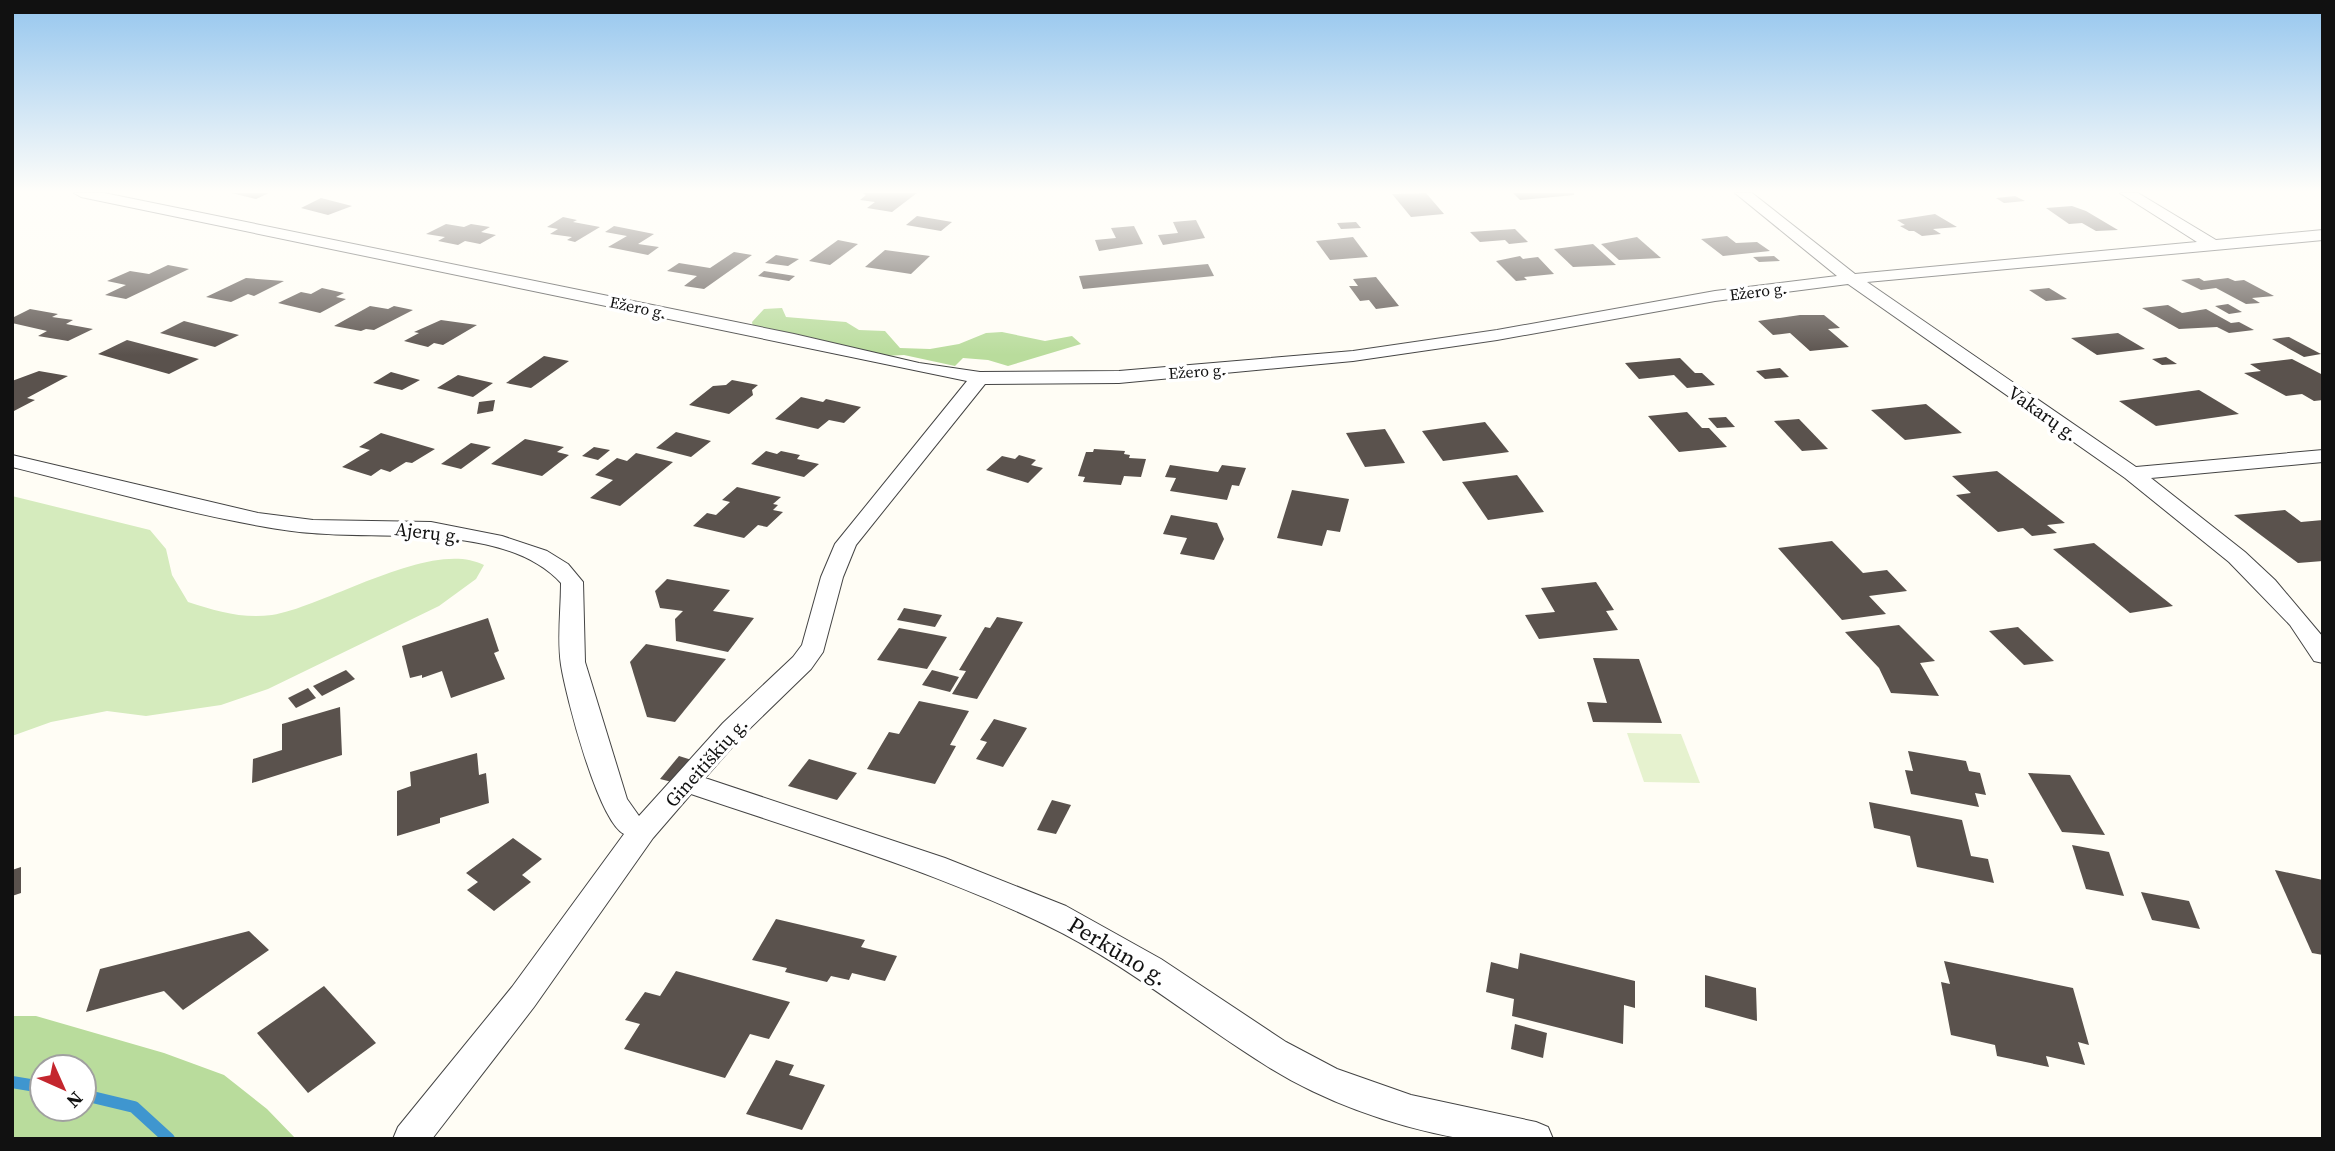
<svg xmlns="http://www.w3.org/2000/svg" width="2335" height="1151" viewBox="0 0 2335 1151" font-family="'Source Serif 4',serif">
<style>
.green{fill:#d5ebbd}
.forest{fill:#b9dc9c;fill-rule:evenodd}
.pitch{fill:#e6f2cf}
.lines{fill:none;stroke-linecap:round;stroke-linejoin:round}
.stream{stroke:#3f96cf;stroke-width:12}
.building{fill:#5a524d}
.street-casing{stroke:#444;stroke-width:2}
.street{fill:#fff;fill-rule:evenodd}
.labels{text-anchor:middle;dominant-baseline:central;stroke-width:7;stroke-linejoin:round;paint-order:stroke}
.far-street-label{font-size:16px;fill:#111;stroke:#fff}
.street-label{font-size:19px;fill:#111;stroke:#fff}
.near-street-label{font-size:23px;fill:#111;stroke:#fff}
</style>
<rect width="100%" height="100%" fill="#fffdf5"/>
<path class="green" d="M12,496L150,530L166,549L172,575L188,602C216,611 242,619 272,615C329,605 432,538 484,565L476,579L439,606L268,689L221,705L146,716L107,711L51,722L12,736Z"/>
<g class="forest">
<path d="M782,308L786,317L846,322L859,330L885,331L900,348L930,349L959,344L986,333L1002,332L1045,341L1072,336L1081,344L1008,366L988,360L963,358L955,366L904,355L883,356L800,338L777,330L753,327L752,322L764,309Z"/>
<path d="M12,1016H36L164,1053L224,1075L267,1109L296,1139H12ZM42,1067H84V1109H42Z"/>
</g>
<path class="pitch" d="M1627,733L1681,734L1700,783L1644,782Z"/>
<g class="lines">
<g class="stream">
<path d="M12,1082L42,1087"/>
<path d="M84,1095L134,1107L169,1139"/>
</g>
</g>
<g class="building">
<path d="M231,193H269L256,199Z"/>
<path d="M863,193H917L892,212L867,208L875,202L860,200L866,195Z"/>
<path d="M1426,193L1444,214L1411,217L1392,194Z"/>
<path d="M1513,193H1574V195L1520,200Z"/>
<path d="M2015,196L2025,201L2004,203L1996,198Z"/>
<path d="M321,198L352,206L328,215L301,208Z"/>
<path d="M2072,206L2086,211L2118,230L2096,231L2082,223L2069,224L2046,208Z"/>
<path d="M1935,214L1957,227L1933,229L1941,234L1922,236L1914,231H1909L1900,226L1905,225L1897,220Z"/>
<path d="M917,216L952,222L941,231L906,225Z"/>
<path d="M563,217L577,220L573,222L600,227L575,242L567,240L572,237L550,234L558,229L547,227Z"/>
<path d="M1196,220L1205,238L1163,245L1158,235L1178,233L1173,222Z"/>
<path d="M1356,222L1361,228L1341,229L1337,223Z"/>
<path d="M446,224L464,227L471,224L490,227L481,232L496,235L480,244L465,241L458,245L438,241L445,237L426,234Z"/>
<path d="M614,226L654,234L638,244L659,247L648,255L608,247L627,236L605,232Z"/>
<path d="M1134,226L1143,244L1099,251L1095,240L1116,238L1111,228Z"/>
<path d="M1515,229L1528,242L1509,244L1505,240L1480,242L1470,232Z"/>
<path d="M1727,236L1736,243L1757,242L1770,251L1723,256L1701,239Z"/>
<path d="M1353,237L1368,257L1330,260L1316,241Z"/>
<path d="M1637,237L1661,258L1619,260L1601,244Z"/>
<path d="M838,240L858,244L830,265L809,261Z"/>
<path d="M1593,244L1616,265L1573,267L1554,249Z"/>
<path d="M885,250L930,256L911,274L865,267Z"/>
<path d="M734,252L752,255L704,289L684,286L697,276L667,271L679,263L710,268Z"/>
<path d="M776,255L799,259L788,266L765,263Z"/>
<path d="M1520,256L1523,259L1538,257L1554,274L1524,277L1527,280L1516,281L1496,261Z"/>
<path d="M1774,256L1780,261L1759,262L1753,257Z"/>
<path d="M1208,264L1214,276L1083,289L1079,276Z"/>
<path d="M168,265L189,269L126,299L105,295L126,285L107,281L130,271L149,274Z"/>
<path d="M764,271L795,276L789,281L758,276Z"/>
<path d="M1376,277L1399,306L1376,309L1369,300L1360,301L1349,286H1358L1353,279Z"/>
<path d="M246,278L284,281L254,296L248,294L231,302L206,297Z"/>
<path d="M2199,278L2204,281L2228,278L2235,281L2244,280L2274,296L2252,298L2260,303L2246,304L2216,288L2201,290L2181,280Z"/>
<path d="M322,288L344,293L336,297L346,299L320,313L278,303L301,292L311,294Z"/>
<path d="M2049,288L2067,299L2046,301L2029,290Z"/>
<path d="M2228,304L2242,312L2229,314L2215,306Z"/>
<path d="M2168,305L2182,313L2206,309L2231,323L2239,322L2254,330L2229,333L2217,327L2179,329L2142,308Z"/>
<path d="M370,306L388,309L394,306L413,310L374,330L366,329L361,331L334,326Z"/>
<path d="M30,309L58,314L52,317L73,320L66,324L93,329L68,341L38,336L47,331L12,323V318Z"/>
<path d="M1800,315H1824L1840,328L1828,329L1849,347L1810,351L1790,333L1773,335L1758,321Z"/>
<path d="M441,320L477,325L443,345L434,343L428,347L404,341L419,333L414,332Z"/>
<path d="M184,321L239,335L215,347L160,333Z"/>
<path d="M2118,333L2145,349L2097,355L2071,338Z"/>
<path d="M2289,337L2321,354L2304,357L2272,339Z"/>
<path d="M127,340L199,359L169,374L98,354Z"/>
<path d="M544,356L569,361L531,388L506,383Z"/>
<path d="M2166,357L2177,364L2162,365L2152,359Z"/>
<path d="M1680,358L1695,373H1702L1715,385L1687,388L1674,375L1639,379L1625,363Z"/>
<path d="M2292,359L2323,375V400L2314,401L2302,394L2286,396L2244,373L2261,371L2250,364Z"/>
<path d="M1780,368L1789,377L1765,379L1756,371Z"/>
<path d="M39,371L68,376L27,398L35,400L12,412V381Z"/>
<path d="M391,372L420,380L402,390L373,383Z"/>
<path d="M458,375L493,383L473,397L437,388Z"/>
<path d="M732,380L758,385L752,390L753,395L729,414L689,405L713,386L726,385Z"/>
<path d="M2199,390L2239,414L2156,426L2119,401Z"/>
<path d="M801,397L823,402L826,399L861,407L844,423L829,420L818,429L775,419Z"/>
<path d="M495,400L493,411L477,414L479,402Z"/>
<path d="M1926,404L1962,433L1905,440L1871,410Z"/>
<path d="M1687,412L1702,428H1709L1727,447L1679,452L1648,416Z"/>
<path d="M1726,417L1735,427L1717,428L1708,418Z"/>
<path d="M1799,419L1828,449L1802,451L1774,421Z"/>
<path d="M1485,422L1509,452L1443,461L1422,431Z"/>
<path d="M1385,429L1405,463L1365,467L1346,433Z"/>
<path d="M676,432L711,441L691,457L656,448Z"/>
<path d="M381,433L435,449L412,463L406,462L390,472L381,469L371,476L342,467L370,450L359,447Z"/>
<path d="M525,439L564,447L557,452L569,455L542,476L491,464Z"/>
<path d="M471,443L491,447L461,469L441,464Z"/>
<path d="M594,447L610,450L598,460L582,456Z"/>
<path d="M1094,449L1125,451L1124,454L1130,455L1129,458L1146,459L1141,477L1124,476L1121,485L1083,482L1085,477L1078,476L1086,452H1093Z"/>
<path d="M766,451L777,454L781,451L800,455L797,459L819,464L804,477L751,464Z"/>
<path d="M636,453L673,462L620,506L590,498L613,480L595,475L617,458L627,461Z"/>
<path d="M1019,455L1036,460L1031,465L1043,468L1028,483L986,470L1002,456L1015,459Z"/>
<path d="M1170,465L1218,472L1222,465L1246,468L1239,486L1232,485L1227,500L1170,491L1176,478L1165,477Z"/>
<path d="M1997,471L2065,523L2047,525L2057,533L2032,536L2023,528L1998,532L1956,495L1971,493L1952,476Z"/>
<path d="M1517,475L1544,512L1488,520L1462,482Z"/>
<path d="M737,487L781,497L773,504L778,505L773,510L783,512L767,527L758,525L744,538L693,526L707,513L716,515L730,502L722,500Z"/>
<path d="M1292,490L1349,499L1340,532L1327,530L1322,546L1277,538Z"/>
<path d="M2285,510L2301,522L2323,520V561L2298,563L2234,515Z"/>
<path d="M1171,515L1217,523L1224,539L1214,560L1180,554L1187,538L1163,534Z"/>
<path d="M1832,541L1863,573L1887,570L1907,591L1869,596L1886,614L1842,620L1778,548Z"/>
<path d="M2094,543L2173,606L2130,613L2053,549Z"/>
<path d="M667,579L730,590L713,611L754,618L728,652L676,641L675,619L683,611L660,608L655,591Z"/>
<path d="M1596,582L1614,610L1606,611L1618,630L1539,639L1525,615L1555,612L1541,588Z"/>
<path d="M904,608L942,615L935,627L897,620Z"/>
<path d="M997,617L1023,622L977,699L952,694L966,671L959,670L985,627L990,628Z"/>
<path d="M488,618L499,651L494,653L505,679L451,698L442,671L422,678V675L410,678L402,646Z"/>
<path d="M1899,625L1935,661L1920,663L1939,696L1891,693L1879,668L1845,632Z"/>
<path d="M2018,627L2054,661L2024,665L1989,631Z"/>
<path d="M899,628L947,637L927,669L877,660Z"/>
<path d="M646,644L726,659L675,722L647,717L630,662Z"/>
<path d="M1593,658L1639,659L1662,723L1593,722L1587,702L1607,703Z"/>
<path d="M346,670L355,679L322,696L313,686Z"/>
<path d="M932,670L959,677L950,692L922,685Z"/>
<path d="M308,688L316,698L296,708L288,698Z"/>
<path d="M919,701L969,711L950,745L956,746L935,784L867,769L889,732L899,734Z"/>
<path d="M340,707L342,755L252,783L253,759L282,750V724Z"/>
<path d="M994,719L1027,728L1003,767L976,759L987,742L980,740Z"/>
<path d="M1908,751L1966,761L1969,771L1980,773L1986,795L1975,793L1979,807L1911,794L1905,770L1913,771Z"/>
<path d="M477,753L479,775L486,773L489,803L440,818V823L397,836V791L411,786L410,772Z"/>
<path d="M679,756L695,761L676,783L660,779Z"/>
<path d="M809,759L857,773L837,800L788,786Z"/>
<path d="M2028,773L2070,775L2105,835L2062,832Z"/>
<path d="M1052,800L1071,805L1056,834L1037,830Z"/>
<path d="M1869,802L1962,820L1971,856L1988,859L1994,883L1917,867L1910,836L1874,828Z"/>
<path d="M513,838L542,859L522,875L531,882L494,911L467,890L478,882L466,873Z"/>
<path d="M2072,845L2109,852L2124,896L2086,889Z"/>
<path d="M21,867V893L12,896V870Z"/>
<path d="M2275,870L2323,880V955L2312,953Z"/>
<path d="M2141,892L2189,901L2200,929L2152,920Z"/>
<path d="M776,919L865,940L861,947L897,956L885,981L852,973L849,980L831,976L827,982L785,972L787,968L752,960Z"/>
<path d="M249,931L269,950L183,1010L164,991L86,1012L100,969Z"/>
<path d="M1520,953L1635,981V1008L1624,1005L1623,1044L1512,1016L1514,999L1486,992L1491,962L1518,969Z"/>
<path d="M1944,961L2073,988L2089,1045L2078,1042L2085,1065L2046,1056L2049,1067L1997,1056L1995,1045L1951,1035L1941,982L1950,984Z"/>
<path d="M676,971L790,1002L769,1039L750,1034L725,1078L624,1049L640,1024L625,1020L645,992L660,996Z"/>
<path d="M1705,975L1756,988L1757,1021L1705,1007Z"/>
<path d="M324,986L376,1043L308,1093L257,1033Z"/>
<path d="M1515,1024L1547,1033L1543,1058L1511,1049Z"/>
<path d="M776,1060L794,1065L789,1075L825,1085L802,1130L746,1114Z"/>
</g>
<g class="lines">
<defs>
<path id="street" d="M74,193H104L794,334L919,363L980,372L1119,371L1353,351L1497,330L1715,291L1837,276L1735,193H1752L1855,274L2197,242L2120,193H2138L2216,240L2323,230V240L1867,282L2136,467L2323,450V462L2151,478L2245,552L2275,580L2323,637V663L2314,661L2290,625L2229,562L2125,478L1848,284L1715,301L1497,340L1353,361L1119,383L985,384L856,545L843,577L823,652L811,669L741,737L705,778L945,858L1066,906L1161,959L1286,1042L1337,1069L1411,1095L1536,1122L1548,1127L1553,1139C1523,1139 1488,1143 1458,1138C1391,1126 1319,1100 1262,1063C1189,1017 1122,961 1044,924C931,870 809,834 691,794L653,838L534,1007L432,1139H393L398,1127L512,987L624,834C598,821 566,696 561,665C557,639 561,610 561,583C506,523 385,540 312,533C295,532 277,529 260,526C177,511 94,487 12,467V455L258,513L313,520L431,522L502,536L547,551L568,564L583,582L585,662L627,799L639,816L723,723L793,657L802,645L821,577L835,544L967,381L81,197Z"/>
</defs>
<use href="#street" class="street-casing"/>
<use href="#street" class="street"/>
</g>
<linearGradient id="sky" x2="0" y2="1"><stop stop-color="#95c6ee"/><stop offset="0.54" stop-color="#fffefa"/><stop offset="1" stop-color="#fffefa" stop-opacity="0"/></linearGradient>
<rect width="2335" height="355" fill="url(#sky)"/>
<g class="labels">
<g class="far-street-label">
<text transform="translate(1758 291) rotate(-7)">Ežero g.</text>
<text transform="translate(638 307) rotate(12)">Ežero g.</text>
<text transform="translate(1197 371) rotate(-4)">Ežero g.</text>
</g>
<g class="street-label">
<text transform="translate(2043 413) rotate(35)">Vakarų g.</text>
<text transform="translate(428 532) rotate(7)">Ajerų g.</text>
<text transform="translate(706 762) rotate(-48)">Gineitiškių g.</text>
</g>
<g class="near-street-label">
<text transform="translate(1118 951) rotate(31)">Perkūno g.</text>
</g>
</g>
<rect width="2335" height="1151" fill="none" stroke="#111111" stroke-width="28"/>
<g transform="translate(63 1088) rotate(135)"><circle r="33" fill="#ffffff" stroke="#a0a0a0" stroke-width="2"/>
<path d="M0-5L12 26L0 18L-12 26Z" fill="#c4262e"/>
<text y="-10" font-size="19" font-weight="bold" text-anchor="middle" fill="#111111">N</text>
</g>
</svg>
